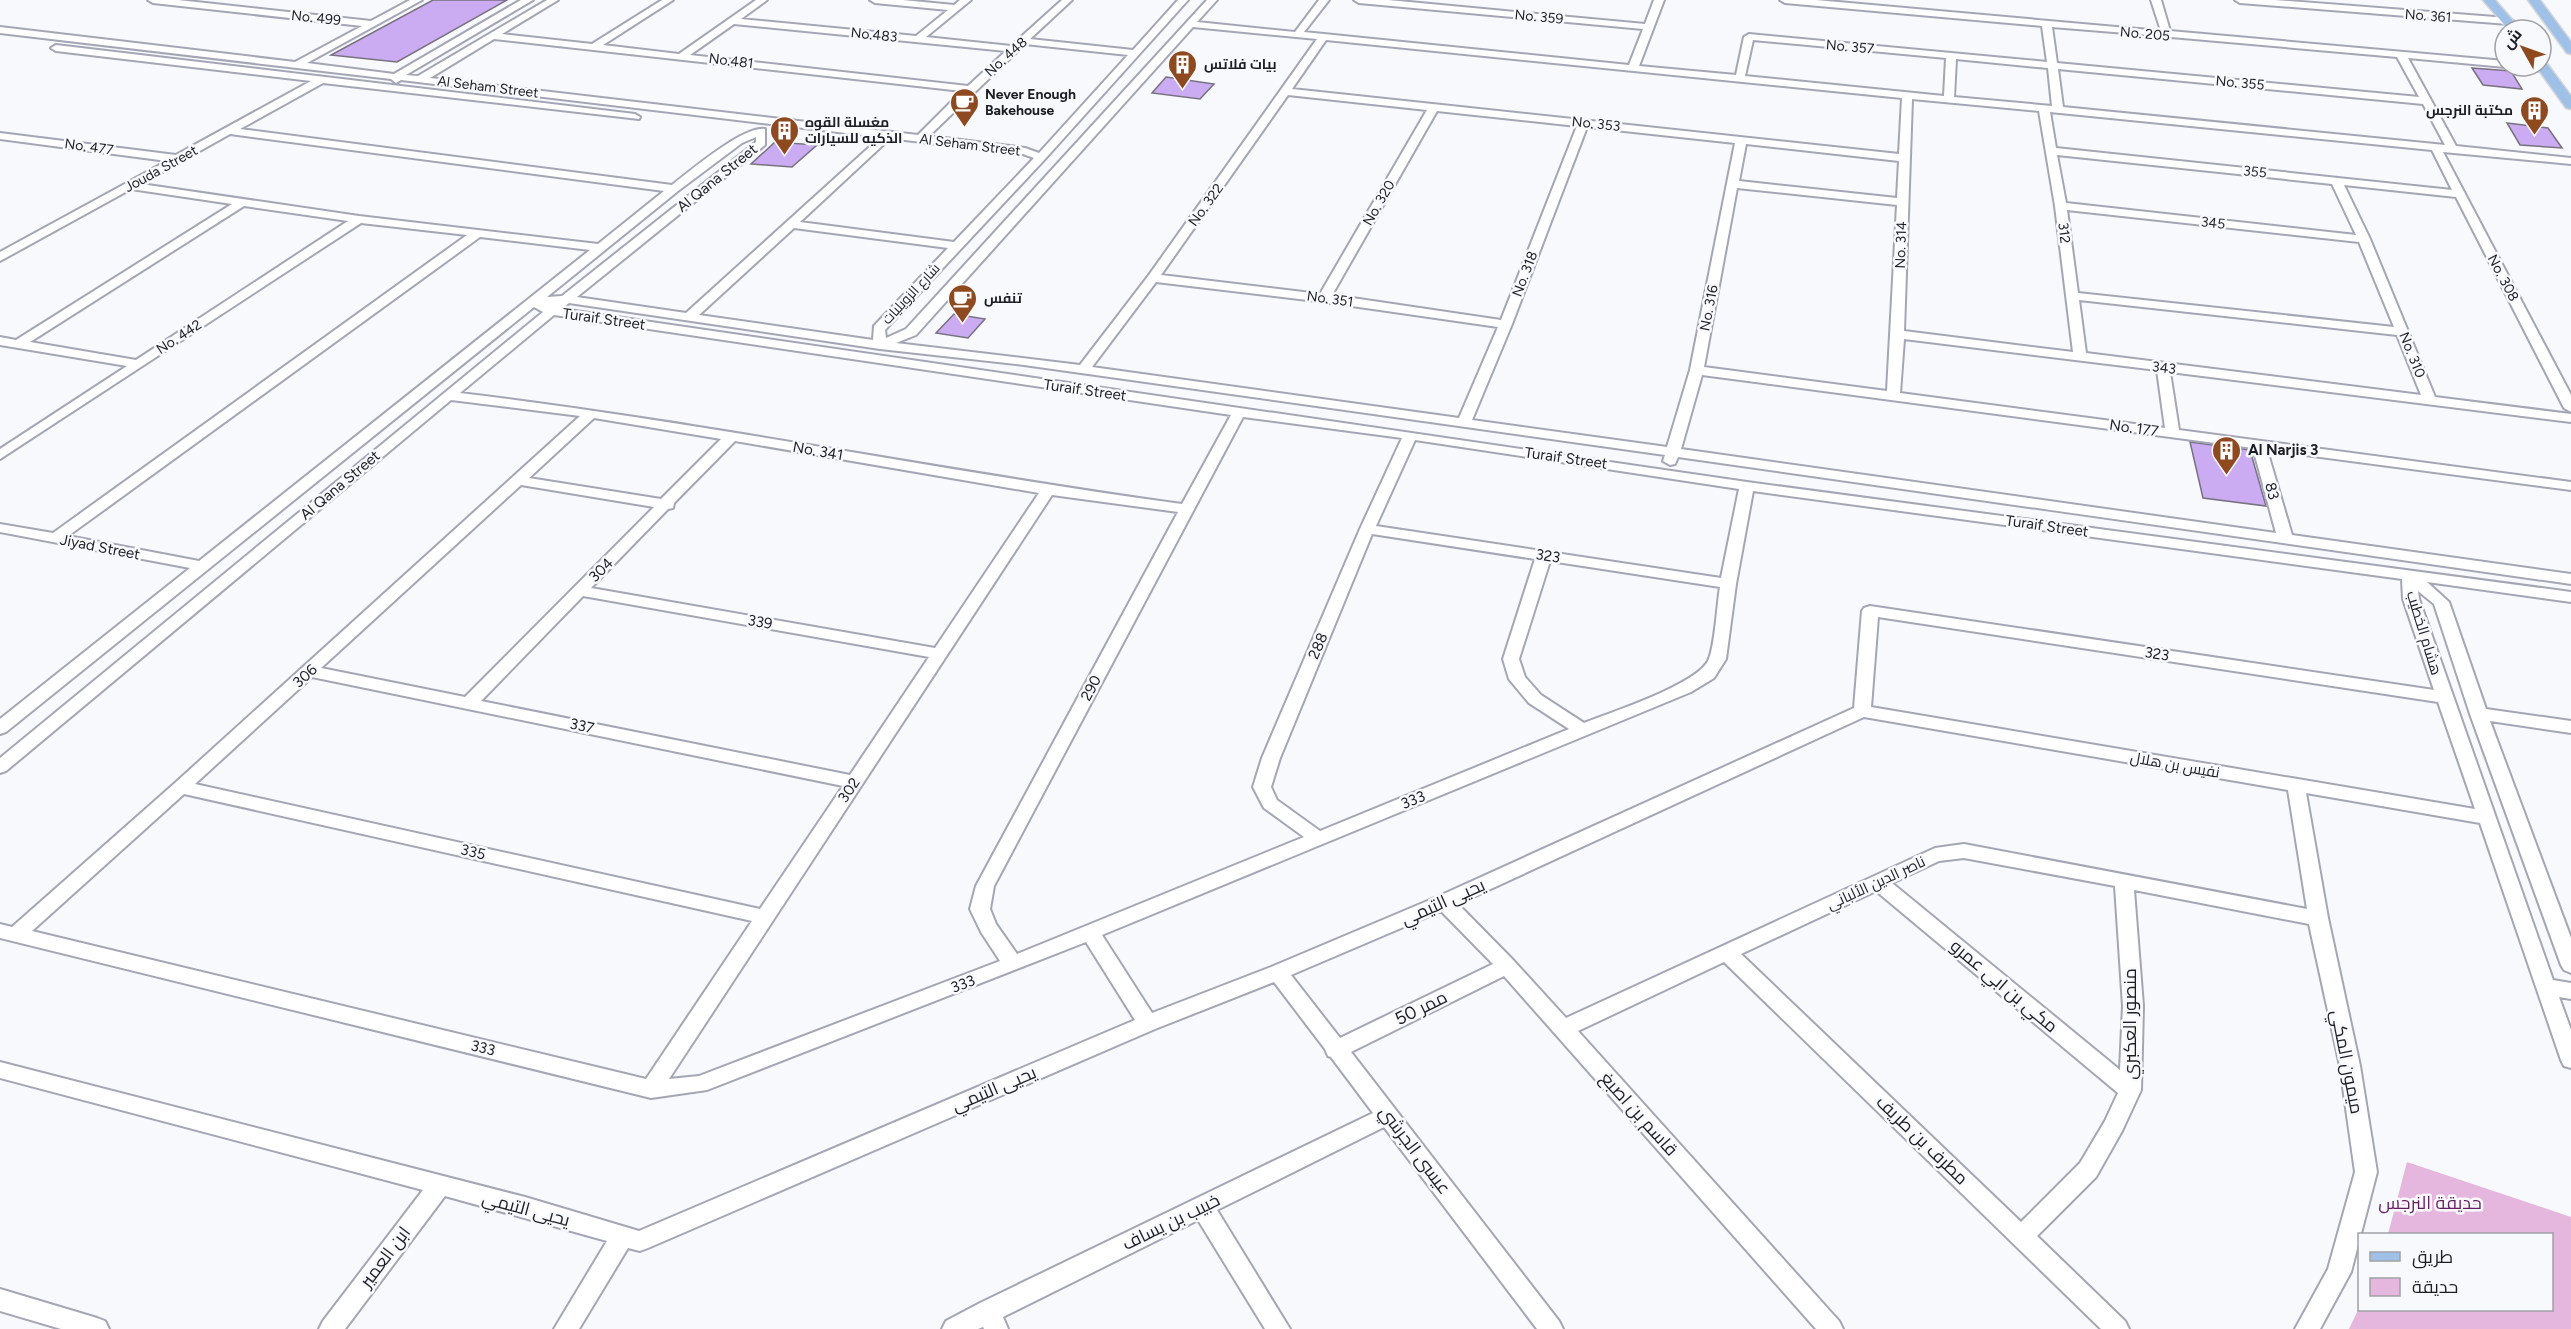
<svg xmlns="http://www.w3.org/2000/svg" width="2571" height="1329" viewBox="0 0 2571 1329" font-family="Figtree,Cairo,sans-serif">
<style>
.green{fill:#e5b7de}
.building{fill:#cbabf1;stroke:#787280;stroke-width:1.5}
.lines{fill:none;stroke-linecap:round;stroke-linejoin:round}
.minor-casing{stroke:#a4a6b6;stroke-width:4}
.major-casing{stroke:#d6d6d8;stroke-width:3}
.minor{fill:#fff;fill-rule:evenodd}
.major{fill:#a0c1e7;fill-rule:evenodd}
.labels{text-anchor:middle;dominant-baseline:central;stroke-width:5;stroke-linejoin:round;paint-order:stroke}
.far-street-label{font-size:14px;fill:#1d1e24;stroke:#f8f9fc}
.far-poi-label{font-size:14px;font-weight:bold;fill:#1d1e24;stroke:#f8f9fc;text-anchor:start}
.street-label{font-size:15px;fill:#1d1e24;stroke:#f8f9fc}
.poi-label{font-size:15px;font-weight:bold;fill:#1d1e24;stroke:#f8f9fc;text-anchor:start}
.near-street-label{font-size:18px;fill:#1d1e24;stroke:#f8f9fc}
.near-park-label{font-size:18px;fill:#661d60;stroke:#f8f9fc}
</style>
<rect width="100%" height="100%" fill="#f8f9fc"/>
<path class="green" d="M2407,1162L2571,1217V1329H2349L2359,1308L2552,1310V1234H2388Z"/>
<g class="building">
<path d="M433,0H507L397,62L331,55Z"/>
<path d="M2472,68L2511,71L2522,89L2483,85Z"/>
<path d="M1166,77L1214,84L1200,99L1152,93Z"/>
<path d="M2507,123L2548,128L2562,148L2520,145Z"/>
<path d="M775,142L817,145L792,167L751,164Z"/>
<path d="M954,314L985,319L968,338L936,333Z"/>
<path d="M2190,442L2250,450L2266,506L2203,498Z"/>
</g>
<g class="lines">
<defs>
<g id="minor">
<path d="M148,0H178L371,21L410,0H422L307,63L394,74L521,0H533L406,75L418,76L547,0H558L502,34L592,44L662,0H673L603,45L679,54L756,0H767L741,19L916,36L948,10L875,3L870,0H903L954,5L960,0H971L926,37L1011,46L1062,0H1072L1030,39L1133,50L1178,0H1188L1045,159L885,330L886,338L906,329L1207,0H1217L1197,22L1295,32L1319,0H1329L1304,32L1629,65L1643,29L1359,3L1354,0H1388L1645,24L1654,0H1664L1639,66L1736,75L1744,37L1749,34L2047,62L2042,26L1785,3L1780,0H1816L2161,31L2151,0H2161L2170,31L2505,61V66H2508L2505,67L2408,58L2456,146L2571,158V164L2443,152L2571,395V412L2564,408L2456,197L2344,185L2370,239L2435,397L2571,414V422L2170,372L2179,430L2571,482V490L2267,450L2292,535L2571,574V584L1678,457L1675,464L1670,465L1663,461L1665,455L1024,365L880,349L569,303L562,309L1747,482L2571,592V602L2427,582L2449,602L2486,709L2571,721V733L2490,721L2571,938V973L2564,970L2561,965L2470,714L2434,604L2418,591L2419,599L2553,980L2571,983V999L2559,997L2571,1030V1068L2564,1066L2561,1060L2480,823L2306,793L2328,918L2360,1066L2377,1172L2351,1272L2320,1329H2295L2328,1269L2355,1172L2340,1066L2309,924L2134,890L2143,1006L2141,1090L2122,1131L2096,1177L2037,1236L2125,1321L2129,1329H2101L1724,962L1578,1031L1839,1321L1843,1329H1816L1504,976L1351,1052L1559,1321L1563,1329H1537L1384,1127L1217,1210L1290,1329H1265L1198,1220L1003,1317L1008,1329H984L983,1327L978,1329H942L946,1321L980,1303L1373,1113L1331,1057L1328,1056L1325,1049L1274,982L1155,1029L648,1248L640,1251L628,1248L579,1329H554L607,1241L445,1196L345,1329H319L323,1321L423,1190L0,1078V1062L525,1197L639,1231L1135,1020L1086,942L707,1090L651,1098L0,938V924L12,927L175,783L580,416L451,400L6,771L0,773V758L543,312L534,307L6,732L0,734V719L190,568L0,532V524L53,533L467,235L361,223L0,459V449L127,366L0,345V337L16,340L232,204L131,189L0,261V252L167,161L0,139V133L176,155L311,81L56,51L51,48L56,45L635,114L640,117L639,119L323,83L240,129L672,185C690,171 743,126 765,129V145L577,297L686,313L875,142L879,141L884,144L800,222L954,242L1034,158L1023,154L401,80L396,83L391,79L0,33V27L295,62L362,26L153,3ZM734,24L1006,51L968,86L690,55ZM1193,27L1317,39L1149,275L1080,365L896,343L916,335ZM2052,27L2163,36L2167,39L2171,37L2397,57L2419,97L2057,63ZM494,39L962,91L918,135L430,78ZM1326,40L1902,98L1899,154L1292,89ZM1753,40L1946,58L1944,96L1745,76ZM1025,44L1128,55L1039,153L1025,148L929,136ZM1956,59L2048,68L2052,106L1954,97ZM2058,69L2423,104L2445,145L2063,107ZM1288,95L1427,110L1320,294L1161,275ZM1912,99L2039,111L2055,206L2073,352L1904,331ZM1437,111L1577,126L1501,320L1332,295ZM2050,112L2432,150L2452,190L2056,148ZM1587,127L1735,143L1690,370L1667,447L1472,420L1512,324ZM230,134L664,191L598,244L359,216L141,184ZM756,137V142L562,296L547,297L678,191L742,143ZM1746,144L1899,161L1897,198L1739,181ZM2057,155L2332,184L2356,235L2066,203ZM1737,188L1897,205L1887,391L1704,367ZM244,206L348,221L136,360L30,342ZM2067,210L2359,242L2394,327L2078,293ZM794,228L948,248L874,326L873,340L699,315ZM480,237L590,250L199,561L68,536ZM1156,282L1324,302L1498,327L1459,418L1092,367ZM2079,300L2397,335L2421,395L2086,353ZM554,315L1231,415L1182,504C941,471 702,422 460,393ZM1904,339L2157,370L2165,428L1900,393ZM1702,375L2253,448L2276,533L1681,449ZM1243,417L1402,438L1360,529L1262,758L1253,787L1264,808L1304,837L1017,954L996,924L990,909L994,886ZM594,418L721,439L661,499L529,478ZM1415,440L1739,489L1721,578L1376,526ZM735,441L1039,493L935,648L591,588L668,509L673,508L674,503ZM521,485L654,507L465,697L321,668ZM1753,491L2402,579L2403,599L2434,690L1870,606L1864,608L1862,611L1854,708L1437,897L1271,967L1152,1013L1102,935L1691,692L1714,678L1726,659L1736,584ZM1052,495L1178,512L976,886L970,909L981,932L1000,961L699,1076L669,1079ZM1372,534L1535,559L1503,659L1509,679L1529,703L1569,729L1320,831L1277,800L1271,787L1280,758ZM1550,561L1720,587C1717,604 1715,648 1708,661C1695,685 1612,712 1584,723L1541,695L1525,677L1519,659ZM583,596L929,657L850,775L481,701ZM1878,617L2438,702L2475,809L1871,707ZM312,677L843,786L760,909L195,784ZM1864,717L2288,790L2307,909L1964,844L1935,848L1566,1018L1514,961L1458,904ZM184,794L752,921L646,1079L32,931ZM1964,858L2115,886L2123,1006L2120,1070L1892,883L1939,861ZM1876,891L2118,1093L2105,1121L2080,1163L2021,1222L1741,954ZM1441,911L1493,964L1340,1038L1291,975Z"/>
<path d="M2235,0H2275L2508,18L2513,21L2508,24L2240,3Z"/>
<path d="M2541,65L2550,69L2545,72L2520,66Z"/>
<path d="M0,1289L97,1318L105,1321L109,1329H61L0,1311Z"/>
</g>
<g id="major">
<path d="M2483,0H2495L2521,30H2509Z"/>
<path d="M2528,0H2540L2571,42V54L2567,53Z"/>
<path d="M2541,60L2545,61L2571,96V109L2566,108L2536,66H2541Z"/>
</g>
</defs>
<use href="#minor" class="minor-casing"/>
<use href="#major" class="major-casing"/>
<use href="#minor" class="minor"/>
<use href="#major" class="major"/>
</g>
<defs>
<symbol id="building-pin" viewBox="-11 -11 22 30"><path d="M0 17L-7.5 6A9.5 9.5 0 1 1 7.5 6Z" fill="#8e491f" stroke="#f8f9fc"/><path d="M-4-6H4V6H1V3H-1V6H-4ZM-2.5-4.3h1.7v1.8h-1.7ZM.8-4.3h1.7v1.8H.8ZM-2.5-1h1.7V.8h-1.7ZM.8-1h1.7V.8H.8Z" fill="#fff"/></symbol>
<symbol id="cafe-pin" viewBox="-11 -11 22 30"><path d="M0 17L-7.5 6A9.5 9.5 0 1 1 7.5 6Z" fill="#8e491f" stroke="#f8f9fc"/><path d="M-5.5-4.5H6V0H3Q3 3.5 0 3.5H-2.5Q-5.5 3.5-5.5 0ZM3-3.2v2h1.7v-2ZM-6 4.5H4V6H-6Z" fill="#fff"/></symbol>
</defs>
<g fill-rule="evenodd">
<use href="#building-pin" x="1166" y="48" width="33" height="45"/>
<use href="#cafe-pin" x="948" y="86" width="33" height="45"/>
<use href="#building-pin" x="2518" y="94" width="33" height="45"/>
<use href="#building-pin" x="768" y="114" width="33" height="45"/>
<use href="#cafe-pin" x="946" y="282" width="33" height="45"/>
<use href="#building-pin" x="2210" y="434" width="33" height="45"/>
</g>
<g class="labels">
<g class="far-street-label">
<text transform="translate(2428 16) rotate(4)">No. 361</text>
<text transform="translate(1539 17) rotate(5)">No. 359</text>
<text transform="translate(316 18) rotate(6)">No. 499</text>
<text transform="translate(2145 34) rotate(5)">No. 205</text>
<text transform="translate(874 35) rotate(6)">No.483</text>
<text transform="translate(1850 47) rotate(5)">No. 357</text>
<text transform="translate(1006 57) rotate(-42)">No. 448</text>
<text transform="translate(731 61) rotate(7)">No.481</text>
<text transform="translate(2240 83) rotate(5)">No. 355</text>
<text transform="translate(488 87) rotate(7)">Al Seham Street</text>
<text transform="translate(1596 124) rotate(6)">No. 353</text>
<text transform="translate(970 145) rotate(7)">Al Seham Street</text>
<text transform="translate(89 147) rotate(8)">No. 477</text>
<text transform="translate(161 169) rotate(-29)">Jouda Street</text>
<text transform="translate(2255 172) rotate(6)">355</text>
<text transform="translate(1379 203) rotate(-60)">No. 320</text>
<text transform="translate(1206 205) rotate(-54)">No. 322</text>
<text transform="translate(2213 223) rotate(6)">345</text>
<text transform="translate(2064 233) rotate(83)">312</text>
<text transform="translate(1901 245) rotate(-88)">No. 314</text>
<text transform="translate(1525 274) rotate(-69)">No. 318</text>
<text transform="translate(2503 278) rotate(62)">No. 308</text>
<text transform="translate(911 294) rotate(-47)">شارع الزويليات</text>
<text transform="translate(1330 299) rotate(8)">No. 351</text>
<text transform="translate(1709 308) rotate(-79)">No. 316</text>
<text transform="translate(179 337) rotate(-33)">No. 442</text>
<text transform="translate(2412 355) rotate(68)">No. 310</text>
<text transform="translate(2164 368) rotate(7)">343</text>
</g>
<g class="far-poi-label">
<text x="1204" y="64">بيات فلاتس</text>
<text x="985" y="94">Never Enough<tspan x="985" dy="16">Bakehouse</tspan></text>
<text x="2513" y="110" text-anchor="end">مكتبة النرجس</text>
<text x="805" y="122">مغسلة القوه<tspan x="805" dy="16">الذكيه للسيارات</tspan></text>
<text x="984" y="298">تنفس</text>
</g>
<g class="street-label">
<text transform="translate(717 178) rotate(-39)">Al Qana Street</text>
<text transform="translate(604 319) rotate(8)">Turaif Street</text>
<text transform="translate(1085 390) rotate(8)">Turaif Street</text>
<text transform="translate(2134 428) rotate(8)">No. 177</text>
<text transform="translate(818 451) rotate(10)">No. 341</text>
<text transform="translate(1566 458) rotate(8)">Turaif Street</text>
<text transform="translate(340 485) rotate(-40)">Al Qana Street</text>
<text transform="translate(2272 491) rotate(75)">83</text>
<text transform="translate(2047 526) rotate(8)">Turaif Street</text>
<text transform="translate(100 547) rotate(11)">Jiyad Street</text>
<text transform="translate(1548 556) rotate(9)">323</text>
<text transform="translate(601 570) rotate(-45)">304</text>
<text transform="translate(760 622) rotate(10)">339</text>
<text transform="translate(2424 633) rotate(73)">هشام الخطيب</text>
<text transform="translate(1318 646) rotate(-67)">288</text>
<text transform="translate(2157 654) rotate(9)">323</text>
<text transform="translate(305 676) rotate(-42)">306</text>
<text transform="translate(1091 688) rotate(-62)">290</text>
<text transform="translate(582 726) rotate(12)">337</text>
<text transform="translate(2175 765) rotate(10)">نفيس بن هلال</text>
<text transform="translate(849 790) rotate(-56)">302</text>
<text transform="translate(1413 800) rotate(-22)">333</text>
<text transform="translate(473 852) rotate(13)">335</text>
<text transform="translate(1876 883) rotate(-25)">ناصر الدين الألباني</text>
<text transform="translate(963 984) rotate(-21)">333</text>
<text transform="translate(483 1048) rotate(14)">333</text>
</g>
<g class="poi-label">
<text x="2248" y="450">Al Narjis 3</text>
</g>
<g class="near-street-label">
<text transform="translate(1443 902) rotate(-24)">يحيى التيمي</text>
<text transform="translate(2004 986) rotate(40)">مكي بن ابي عمرو</text>
<text transform="translate(1421 1008) rotate(-26)">ممر 50</text>
<text transform="translate(2130 1024) rotate(-90)">منصور العكبري</text>
<text transform="translate(2347 1062) rotate(79)">ميمون المكي</text>
<text transform="translate(994 1089) rotate(-23)">يحيى التيمي</text>
<text transform="translate(1639 1114) rotate(48)">قاسم بن اصبغ</text>
<text transform="translate(1922 1140) rotate(44)">مطرف بن طريف</text>
<text transform="translate(1415 1150) rotate(53)">عيسى الجرشي</text>
<text transform="translate(526 1209) rotate(15)">يحيى التيمي</text>
<text transform="translate(1171 1222) rotate(-26)">خبيب بن يساف</text>
<text transform="translate(385 1257) rotate(-53)">ابن العمير</text>
</g>
<g class="near-park-label">
<text x="2430" y="1203">حديقة النرجس</text>
</g>
</g>
<rect x="2358" y="1233" width="195" height="78" fill="#f8f9fc" stroke="#a0a1a6" stroke-width="1.5"/>
<rect x="2370" y="1252" width="30" height="9" fill="#a0c1e7" stroke="#a0a1a6" stroke-width="1.5"/>
<text x="2412" y="1263" font-size="18" fill="#1d1e24">طريق</text>
<rect x="2370" y="1278" width="30" height="18" fill="#e5b7de" stroke="#a0a1a6" stroke-width="1.5"/>
<text x="2412" y="1293" font-size="18" fill="#1d1e24">حديقة</text>
<g transform="translate(2523 48) rotate(310)"><circle r="28" fill="#f8f9fc" stroke="#a0a1a6" stroke-width="1.5"/>
<path d="M0-4.5L10 22L0 15L-10 22Z" fill="#8e491f"/>
<text y="-9" font-size="16" font-weight="bold" text-anchor="middle" fill="#1d1e24">ش</text>
</g>
</svg>
